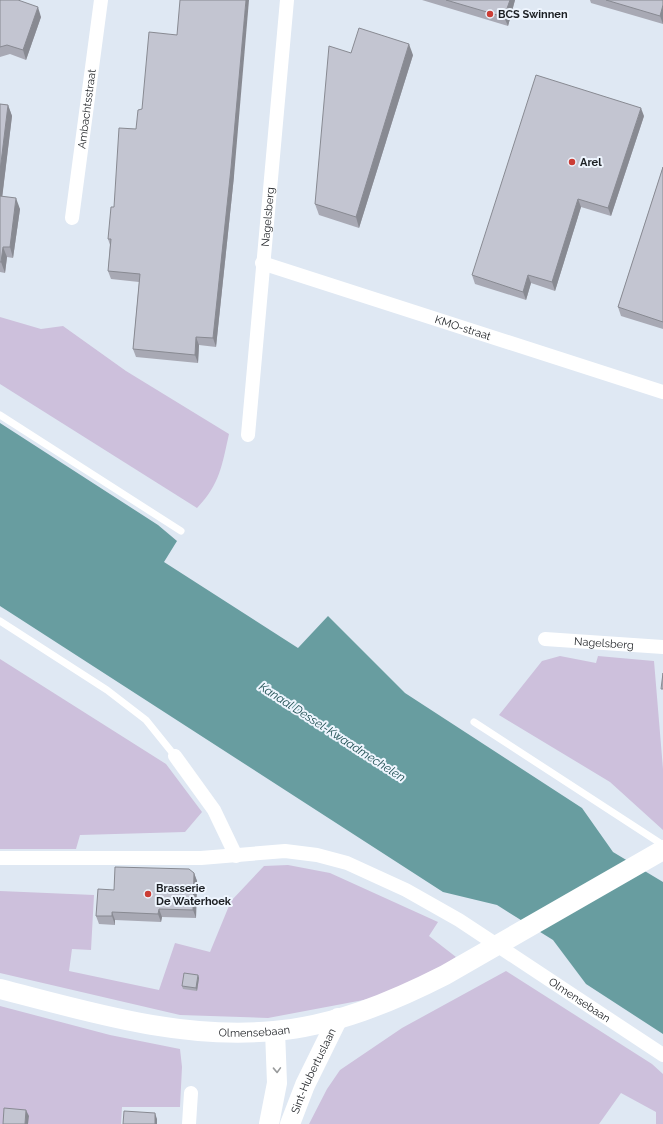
<svg xmlns="http://www.w3.org/2000/svg" width="663" height="1124" viewBox="0 0 663 1124" font-family="Raleway,sans-serif">
<style>
.green{fill:#cdc0dc}
.water{fill:#689da0}
.lines{fill:none;stroke-linecap:round;stroke-linejoin:round}
.lane{stroke:#fff;stroke-width:7}
.street{stroke:#fff;stroke-width:14}
.secondary{stroke:#fff;stroke-width:20}
.wall{fill:#a8a9b4}
.shaded-wall{fill:#888a92}
.building{fill:#c3c5d1;stroke:#888a92}
.oneway{stroke:#999b9c}
.poi-dot{fill:#cb3d35;stroke:#eef5fe;stroke-width:1.5}
.labels{text-anchor:middle;dominant-baseline:central;stroke-width:4;stroke-linejoin:round;paint-order:stroke}
.poi-label{font-size:11px;font-weight:bold;fill:#1d2024;stroke:#eef5fe;text-anchor:start}
.street-label{font-size:11px;fill:#1d2024;stroke:#eef5fe}
.water-label{font-size:12px;font-style:italic;fill:#1f4f52;stroke:#eef5fe}
</style>
<rect width="100%" height="100%" fill="#dfe8f3"/>
<g class="green">
<path d="M0,317L41,329L63,326L126,371L229,434C222,465 220,484 197,508L0,384Z"/>
<path d="M560,656L596,663L598,656L654,661L663,769V830L610,782L499,715L542,661Z"/>
<path d="M0,659L166,764L202,812L185,832L80,835L76,849H0Z"/>
<path d="M288,865L330,873L438,922L429,936L456,957L423,979L374,998L268,1018L180,1015L0,973V891L94,895L91,950L72,949L69,971L159,990L175,943L210,952L231,901L264,866Z"/>
<path d="M506,971L652,1064L663,1074V1124H656V1112L621,1093L599,1124H309L327,1089L340,1070L402,1028Z"/>
<path d="M0,1006L110,1035L180,1049L182,1067L180,1107H122L121,1124H0Z"/>
</g>
<path class="water" d="M0,423L158,525L177,541L164,562L298,648L328,616L405,693L582,808L613,852L663,882V1034L586,984L553,940L497,905L443,892L0,606Z"/>
<g class="lines">
<g class="lane">
<path d="M0,415L181,531"/>
<path d="M0,621L107,690L146,720L175,756"/>
<path d="M474,722L663,845"/>
</g>
<g class="street">
<path id="s1" d="M72,218L101,0"/>
<path id="s2" d="M262,263L663,392"/>
<path id="s3" d="M248,435L287,0"/>
<path id="s4" d="M545,639L663,647"/>
<path d="M175,756L214,810L236,856"/>
<path id="s5" d="M0,858H201L285,851L317,855L347,863L406,890L459,920L663,1055"/>
<path d="M189,1124L191,1093"/>
</g>
<g class="secondary">
<path id="s6" d="M0,989C90,1012 180,1040 274,1031C334,1026 392,1002 445,975L663,850"/>
<path d="M269,1124L277,1083L275,1031"/>
<path id="s7" d="M290,1124L305,1085L338,1018"/>
</g>
</g>
<g class="wall">
<path d="M0,0L41,17L26,60L10,54L0,57Z"/>
<path d="M422,0H515L508,26Z"/>
<path d="M590,0H663V24L591,3Z"/>
<path d="M177,35L234,176L216,347L199,345L198,363L136,357L133,349L139,282L111,279L108,271L110,245L108,239L114,207L142,109Z"/>
<path d="M351,53L413,55L359,228L319,215L315,204Z"/>
<path d="M0,104L8,105L12,116L2,197L20,209L13,258L7,257L5,273L0,272Z"/>
<path d="M644,116L611,216L581,207L555,291L531,283L526,300L475,284L472,275Z"/>
<path d="M663,167V329L621,316L618,307Z"/>
<path d="M194,873L197,881L196,918L162,917L161,922L115,920V925L99,924L96,916L114,890Z"/>
<path d="M198,975L199,978L197,991L183,989L182,986Z"/>
</g>
<g class="shaded-wall">
<path d="M246,0H249L234,176L216,347L213,338Z"/>
<path d="M510,0H515L508,26L504,17Z"/>
<path d="M663,5V24L660,16Z"/>
<path d="M38,7L41,17L26,60L23,50Z"/>
<path d="M409,44L413,55L359,228L356,217Z"/>
<path d="M8,105L12,116L1,207L0,204V171Z"/>
<path d="M641,108L644,116L611,216L608,208Z"/>
<path d="M16,198L20,209L13,258L10,247Z"/>
<path d="M578,199L581,207L555,291L552,282Z"/>
<path d="M3,247L7,257L5,273L1,262Z"/>
<path d="M528,275L531,283L526,300L523,292Z"/>
<path d="M196,337L199,345L198,363L195,355Z"/>
<path d="M194,873L197,881L196,918L193,910Z"/>
<path d="M159,909L162,917L161,922L158,914Z"/>
<path d="M112,912L115,920V925L112,916Z"/>
<path d="M198,975L199,978L197,991L196,988Z"/>
<path d="M26,1110L29,1116L28,1124H25Z"/>
<path d="M155,1113L157,1119V1124H155Z"/>
</g>
<g class="building">
<path d="M0,0H18L38,7L23,50L7,45L0,47Z"/>
<path d="M180,0H246L231,168L213,338L196,337L195,355L133,349L140,274L108,271L111,239H108L111,207H114L119,128L136,129L138,110L142,109L149,32L177,35Z"/>
<path d="M446,0H510L504,17Z"/>
<path d="M606,0H663V5L660,16Z"/>
<path d="M359,28L409,44L356,217L315,204L329,46L351,53Z"/>
<path d="M536,75L641,108L608,208L578,199L552,282L528,275L523,292L472,275Z"/>
<path d="M0,104L8,105L0,171Z"/>
<path d="M663,167V322L618,307Z"/>
<path d="M0,196L16,198L10,247H3L1,262H0Z"/>
<path d="M663,673V689H661Z"/>
<path d="M115,867L189,869L194,873L193,910L159,909L158,914L112,912V916H96L98,889L114,890Z"/>
<path d="M184,973L198,975L196,988L182,986Z"/>
<path d="M4,1108L26,1110L25,1124H3Z"/>
<path d="M124,1111L155,1113V1124H123Z"/>
</g>
<defs><path id="oneway-chevron" d="M-2-3.5L2.5 0L-2 3.5" fill="none" stroke-width="1.6" stroke-linecap="round" stroke-linejoin="round"/></defs>
<use class="oneway" href="#oneway-chevron" transform="translate(277 1070) rotate(88)"/>
<g class="poi-dot">
<circle cx="490" cy="14" r="4"/>
<circle cx="572" cy="162" r="4"/>
<circle cx="148" cy="894" r="4"/>
</g>
<g class="labels">
<g class="poi-label">
<text x="498" y="14">BCS Swinnen</text>
<text x="580" y="162">Arel</text>
<text x="156" y="888">Brasserie<tspan x="156" dy="13">De Waterhoek</tspan></text>
</g>
<g class="street-label">
<text stroke="none"><textPath href="#s1" startOffset="110">Ambachtsstraat</textPath></text>
<text stroke="none"><textPath href="#s3" startOffset="219">Nagelsberg</textPath></text>
<text stroke="none"><textPath href="#s2" startOffset="211">KMO-straat</textPath></text>
<text stroke="none"><textPath href="#s4" startOffset="59">Nagelsberg</textPath></text>
<text stroke="none"><textPath href="#s5" startOffset="619">Olmensebaan</textPath></text>
<text stroke="none"><textPath href="#s6" startOffset="259">Olmensebaan</textPath></text>
<text stroke="none"><textPath href="#s7" startOffset="58">Sint-Hubertuslaan</textPath></text>
</g>
<g class="water-label">
<text transform="translate(332 732) rotate(33)">Kanaal Dessel-Kwaadmechelen</text>
</g>
</g>
</svg>
